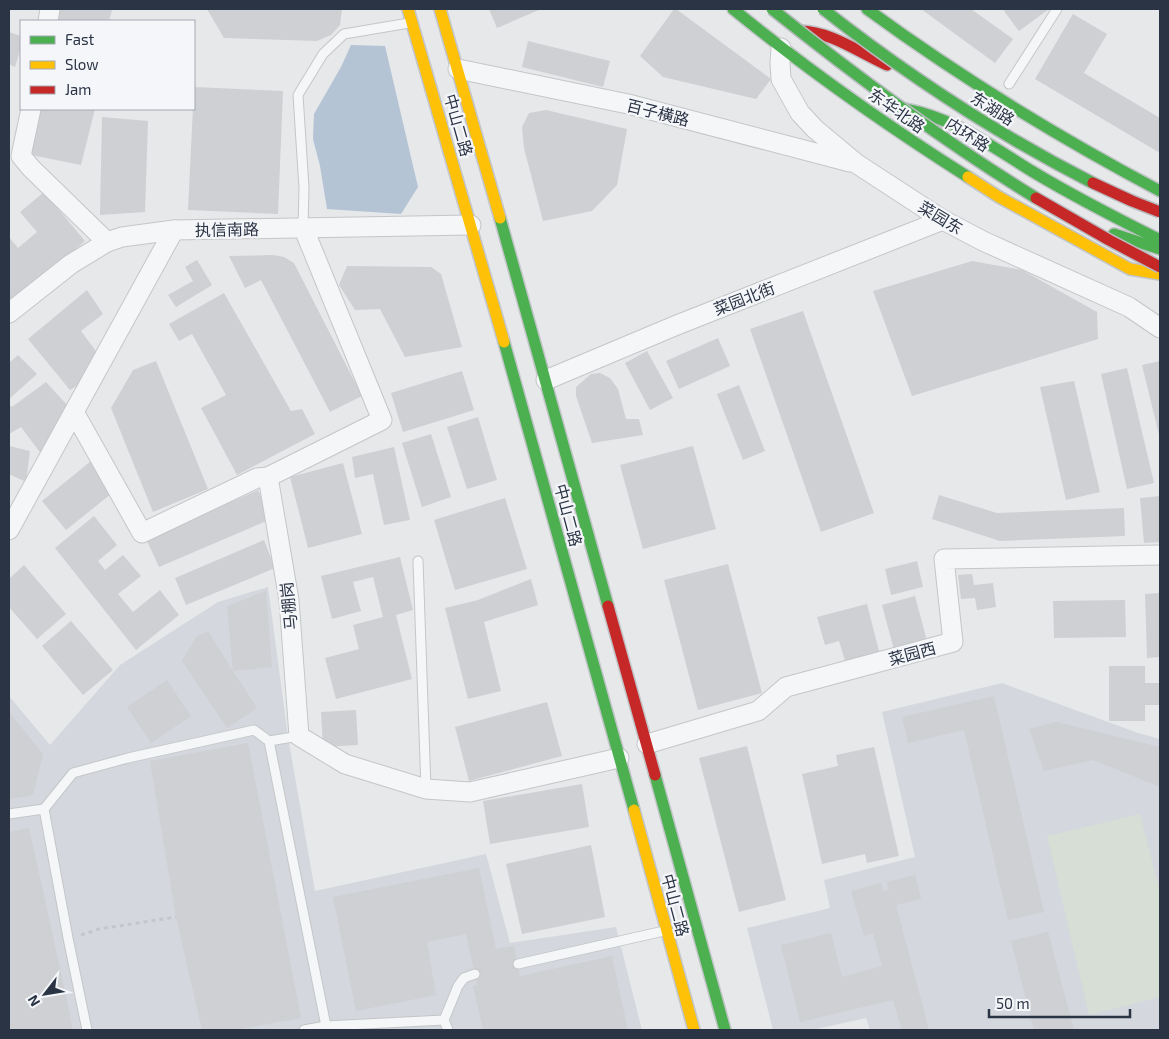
<svg xmlns="http://www.w3.org/2000/svg" width="1169" height="1039" viewBox="0 0 1169 1039" font-family="'Exo 2','Noto Sans SC',sans-serif">
<style>
.built{fill:#d4d7dd}
.green{fill:#d6ded6}
.water{fill:#b4c4d5}
.building{fill:#ced0d3}
.lines{fill:none;stroke-linecap:round;stroke-linejoin:round}
.lane-casing{stroke:#c4c6c8;stroke-width:11}
.street-casing{stroke:#c4c6c8;stroke-width:21}
.fast-casing{stroke:#c2c5c8;stroke-width:14}
.slow-casing{stroke:#c2c5c8;stroke-width:14}
.jam-casing{stroke:#c2c5c8;stroke-width:14}
.path{stroke:#c5c6ca;stroke-width:3;stroke-dasharray:4 4;stroke-linecap:butt}
.lane{stroke:#f5f6f7;stroke-width:9}
.street{stroke:#f5f6f7;stroke-width:19}
.fast{stroke:#4caf50;stroke-width:11}
.slow{stroke:#ffc107;stroke-width:11}
.jam{stroke:#c62828;stroke-width:11}
.fast-bridge-casing{stroke:#b8bbbf;stroke-width:14;stroke-linecap:butt}
.jam-bridge-casing{stroke:#b8bbbf;stroke-width:14;stroke-linecap:butt}
.fast-bridge{stroke:#4caf50;stroke-width:11}
.jam-bridge{stroke:#c62828;stroke-width:11}
.labels{text-anchor:middle;dominant-baseline:central;stroke-width:4.5;stroke-linejoin:round;paint-order:stroke}
.street-label{font-size:16px;fill:#2b3445;stroke:#f4f6f9}
</style>
<rect width="100%" height="100%" fill="#e6e8ea"/>
<g class="built">
<path d="M268,587L288,737L315,891L486,854L510,943L616,927L642,1030H9V696L50,745L120,665L218,602Z"/>
<path d="M1002,683L1138,733L1160,739V1030H870L866,1018L812,1030H773L747,928L830,908L824,880L915,857L882,712Z"/>
</g>
<path class="green" d="M1140,814L1160,892V997L1089,1015L1047,836Z"/>
<path class="water" d="M351,45L385,46L418,187L401,214L327,209L320,166L313,139L314,114L341,67Z"/>
<g class="building">
<path d="M58,9H107L112,10L109,21H55Z"/>
<path d="M207,9H342L340,25L331,35L317,41L224,38Z"/>
<path d="M489,9H541L497,28Z"/>
<path d="M674,9H676L771,79L756,99L663,77L640,56Z"/>
<path d="M921,9H971L1013,39L995,63Z"/>
<path d="M1006,9H1049L1019,31L1004,11Z"/>
<path d="M1073,14L1107,34L1084,73L1160,118V153L1035,79Z"/>
<path d="M9,32L21,36V47L15,67L9,64Z"/>
<path d="M528,41L610,61L603,87L522,67Z"/>
<path d="M194,87L283,91L278,214L188,210Z"/>
<path d="M38,109H95L81,165L31,155Z"/>
<path d="M546,110L627,129L617,185L592,211L543,221L524,148L522,127L529,113Z"/>
<path d="M102,117L148,121L145,212L100,215Z"/>
<path d="M44,192L85,241L9,306V237L18,248L37,232L20,212Z"/>
<path d="M273,255L284,257L294,263L362,396L330,412L261,280L245,288L229,256Z"/>
<path d="M197,260L212,285L176,307L168,295L193,281L185,267Z"/>
<path d="M972,261L1022,270L1097,312L1098,339L912,396L873,291Z"/>
<path d="M347,266L431,267L441,274L462,347L405,357L380,309L355,310L339,285Z"/>
<path d="M87,290L103,314L81,331L101,358L86,369L91,377L70,390L28,339Z"/>
<path d="M224,293L291,411L302,409L315,434L237,475L201,408L226,395L192,334L179,341L169,324Z"/>
<path d="M803,311L874,513L821,532L750,329Z"/>
<path d="M718,338L730,366L679,389L666,361Z"/>
<path d="M647,351L673,398L650,410L625,363Z"/>
<path d="M18,355L37,374L9,399V363Z"/>
<path d="M156,361L208,489L153,512L111,408L133,370Z"/>
<path d="M1160,361V439L1142,365Z"/>
<path d="M1127,368L1154,483L1127,489L1101,374Z"/>
<path d="M462,371L474,410L403,432L391,393Z"/>
<path d="M600,373L610,378L618,389L626,419H639L643,435L592,443L576,396V387L591,374Z"/>
<path d="M1074,381L1100,492L1066,500L1040,387Z"/>
<path d="M46,382L68,406L42,455L21,427L9,434V404L12,407Z"/>
<path d="M739,385L765,451L743,460L717,394Z"/>
<path d="M478,417L497,480L467,489L447,427Z"/>
<path d="M431,434L451,497L422,507L402,443Z"/>
<path d="M9,446L30,451L26,482L9,474Z"/>
<path d="M693,446L716,529L643,549L620,465Z"/>
<path d="M394,447L410,520L384,525L373,474L355,478L352,457Z"/>
<path d="M91,461L116,490L66,530L42,501Z"/>
<path d="M343,463L362,534L308,548L290,477Z"/>
<path d="M258,490L271,519L159,567L146,539Z"/>
<path d="M939,495L997,513L1124,508L1125,536L1000,541L932,519Z"/>
<path d="M1160,496V542L1144,543L1140,498Z"/>
<path d="M505,498L527,569L455,590L434,520Z"/>
<path d="M94,516L117,545L98,561L105,570L123,555L141,576L118,594L133,612L160,590L179,615L136,650L55,548Z"/>
<path d="M264,540L275,568L186,605L175,578Z"/>
<path d="M400,557L413,610L396,615L412,679L336,699L325,658L359,649L353,625L383,617L373,577L353,582L361,611L332,619L321,576Z"/>
<path d="M917,561L923,587L891,595L885,569Z"/>
<path d="M728,564L762,693L698,710L664,580Z"/>
<path d="M24,565L66,614L37,639L9,607V579Z"/>
<path d="M972,574L974,585L993,583L996,607L977,610L975,598L961,599L958,575Z"/>
<path d="M531,579L538,605L484,622L501,691L468,699L445,608L478,600Z"/>
<path d="M266,591L272,667L233,671L257,708L227,728L182,661L196,637L208,631L233,671L227,606Z"/>
<path d="M1160,593V657L1147,658L1145,594Z"/>
<path d="M915,596L927,641L894,650L882,605Z"/>
<path d="M1125,600L1126,637L1054,638L1053,601Z"/>
<path d="M867,604L880,655L846,664L839,641L825,645L817,617Z"/>
<path d="M71,621L113,670L83,695L42,646Z"/>
<path d="M1109,666H1145V683H1160V705H1145V721H1109Z"/>
<path d="M167,680L191,716L151,743L127,707Z"/>
<path d="M994,696L1044,912L1008,920L964,730L908,743L902,717Z"/>
<path d="M547,702L562,756L469,781L455,727Z"/>
<path d="M356,710L358,745L323,747L321,712Z"/>
<path d="M9,712L43,754L33,795L9,799Z"/>
<path d="M1056,722L1160,747V787L1093,760L1044,771L1029,729Z"/>
<path d="M248,743L301,1018L235,1030H202L176,917L150,761Z"/>
<path d="M747,746L786,900L739,912L699,758Z"/>
<path d="M874,747L899,856L867,863L865,854L822,864L802,774L838,766L836,755Z"/>
<path d="M582,784L589,827L490,844L483,801Z"/>
<path d="M29,828L54,941L73,1030H9V832Z"/>
<path d="M591,845L605,917L522,934L506,864Z"/>
<path d="M479,868L496,949L514,946L520,976L612,956L628,1030H483L473,986L477,985L466,934L427,942L436,995L356,1011L333,897Z"/>
<path d="M915,875L921,899L896,905L929,1030H902L893,1000L800,1022L781,945L831,933L842,977L882,966L873,933L864,936L851,891L881,883L883,891L889,890L887,882Z"/>
<path d="M1048,932L1074,1030H1034L1011,941Z"/>
</g>
<g class="lines">
<defs>
<g id="lane">
<path d="M1009,84L1057,9"/>
<path d="M303,227L304,188L298,95L323,54L344,34L409,23"/>
<path d="M418,561L426,789"/>
<path d="M269,741L299,736"/>
<path d="M44,809L68,938L87,1030"/>
<path d="M9,814L44,809L73,773L128,758L254,730L269,741L326,1026"/>
<path d="M518,964L664,931"/>
<path d="M444,1020L448,1030"/>
<path d="M304,1030L326,1026L444,1020L458,986L464,978L475,974"/>
</g>
<g id="street">
<path d="M48,21L50,9"/>
<path d="M781,48L780,63L781,79L800,113L815,129L857,164L943,220L983,241L1129,307L1160,328"/>
<path d="M458,69L628,104L850,162"/>
<path d="M31,109L21,156L31,168L107,242"/>
<path d="M303,227L382,420L268,477L289,600L299,736L345,764L426,789L470,792L619,758"/>
<path d="M9,313L71,264L107,242L122,237L174,230L471,225"/>
<path d="M546,380L677,325L943,220"/>
<path d="M74,412L142,533L257,478L268,477"/>
<path d="M9,530L174,230"/>
<path d="M647,744L758,711L786,687L953,642L944,559L1160,555"/>
</g>
<g id="fast">
<path d="M733,9C808,70 886,125 968,177"/>
<path d="M867,9C960,77 1058,137 1160,191"/>
<path d="M905,109C955,118 992,147 1035,173C1075,197 1118,219 1160,240"/>
<path d="M500,218L608,606"/>
<path d="M1114,234L1160,249"/>
<path d="M504,342L634,810"/>
<path d="M655,775L725,1030"/>
</g>
<g id="slow">
<path d="M408,9L504,342"/>
<path d="M440,9L500,218"/>
<path d="M968,177L999,197L1130,269L1160,274"/>
<path d="M634,810L694,1030"/>
</g>
<g id="jam">
<path d="M800,31C830,31 860,53 887,65"/>
<path d="M608,606L655,775"/>
</g>
</defs>
<use href="#lane" class="lane-casing"/>
<use href="#street" class="street-casing"/>
<use href="#fast" class="fast-casing"/>
<use href="#slow" class="slow-casing"/>
<use href="#jam" class="jam-casing"/>
<path class="path" d="M81,935L99,929L176,917"/>
<use href="#lane" class="lane"/>
<use href="#street" class="street"/>
<use href="#fast" class="fast"/>
<use href="#slow" class="slow"/>
<use href="#jam" class="jam"/>
<defs>
<g id="fast-bridge">
<path d="M772,9C857,77 943,141 1036,198"/>
<path d="M823,9C907,75 997,134 1093,183"/>
</g>
<g id="jam-bridge">
<path d="M1093,183L1132,201L1160,212"/>
<path d="M1036,198L1109,240L1160,267"/>
</g>
</defs>
<use href="#fast-bridge" class="fast-bridge-casing"/>
<use href="#jam-bridge" class="jam-bridge-casing"/>
<use href="#fast-bridge" class="fast-bridge"/>
<use href="#jam-bridge" class="jam-bridge"/>
</g>
<g class="labels">
<g class="street-label">
<text transform="translate(993 108) rotate(32)">东湖路</text>
<text transform="translate(897 110) rotate(35)">东华北路</text>
<text transform="translate(658 112) rotate(14)">百子横路</text>
<text transform="translate(459 125) rotate(74)">中山二路</text>
<text transform="translate(968 134) rotate(33)">内环路</text>
<text transform="translate(941 217) rotate(31)">菜园东</text>
<text transform="translate(227 229) rotate(-1)">执信南路</text>
<text transform="translate(744 298) rotate(-21)">菜园北街</text>
<text transform="translate(569 515) rotate(75)">中山二路</text>
<text transform="translate(288 606) rotate(-96)">马棚岗</text>
<text transform="translate(912 653) rotate(-15)">菜园西</text>
<text transform="translate(676 905) rotate(75)">中山二路</text>
</g>
</g>
<rect width="1169" height="1039" fill="none" stroke="#2b3445" stroke-width="20"/>
<rect x="20" y="20" width="175" height="90" fill="#f4f6f9" stroke="#a4a8b1"/>
<rect x="30" y="36" width="25" height="8" fill="#4caf50" stroke="#a4a8b1"/>
<text x="65" y="45" font-size="15" fill="#2b3445">Fast</text>
<rect x="30" y="61" width="25" height="8" fill="#ffc107" stroke="#a4a8b1"/>
<text x="65" y="70" font-size="15" fill="#2b3445">Slow</text>
<rect x="30" y="86" width="25" height="8" fill="#c62828" stroke="#a4a8b1"/>
<text x="65" y="95" font-size="15" fill="#2b3445">Jam</text>
<g transform="translate(45 994) rotate(239)" stroke="#f4f6f9" stroke-width="4" paint-order="stroke">
<path d="M0-4L9 19L0 12L-9 19Z" fill="#2b3445"/>
<text y="-8" font-size="14" font-weight="bold" text-anchor="middle" fill="#2b3445">N</text>
</g>
<path d="M989 1009v8h141v-8" fill="none" stroke="#2b3445" stroke-width="2.5"/>
<text x="996" y="1009" font-size="15" fill="#2b3445" stroke="#f4f6f9" stroke-width="4" paint-order="stroke">50 m</text>
</svg>
